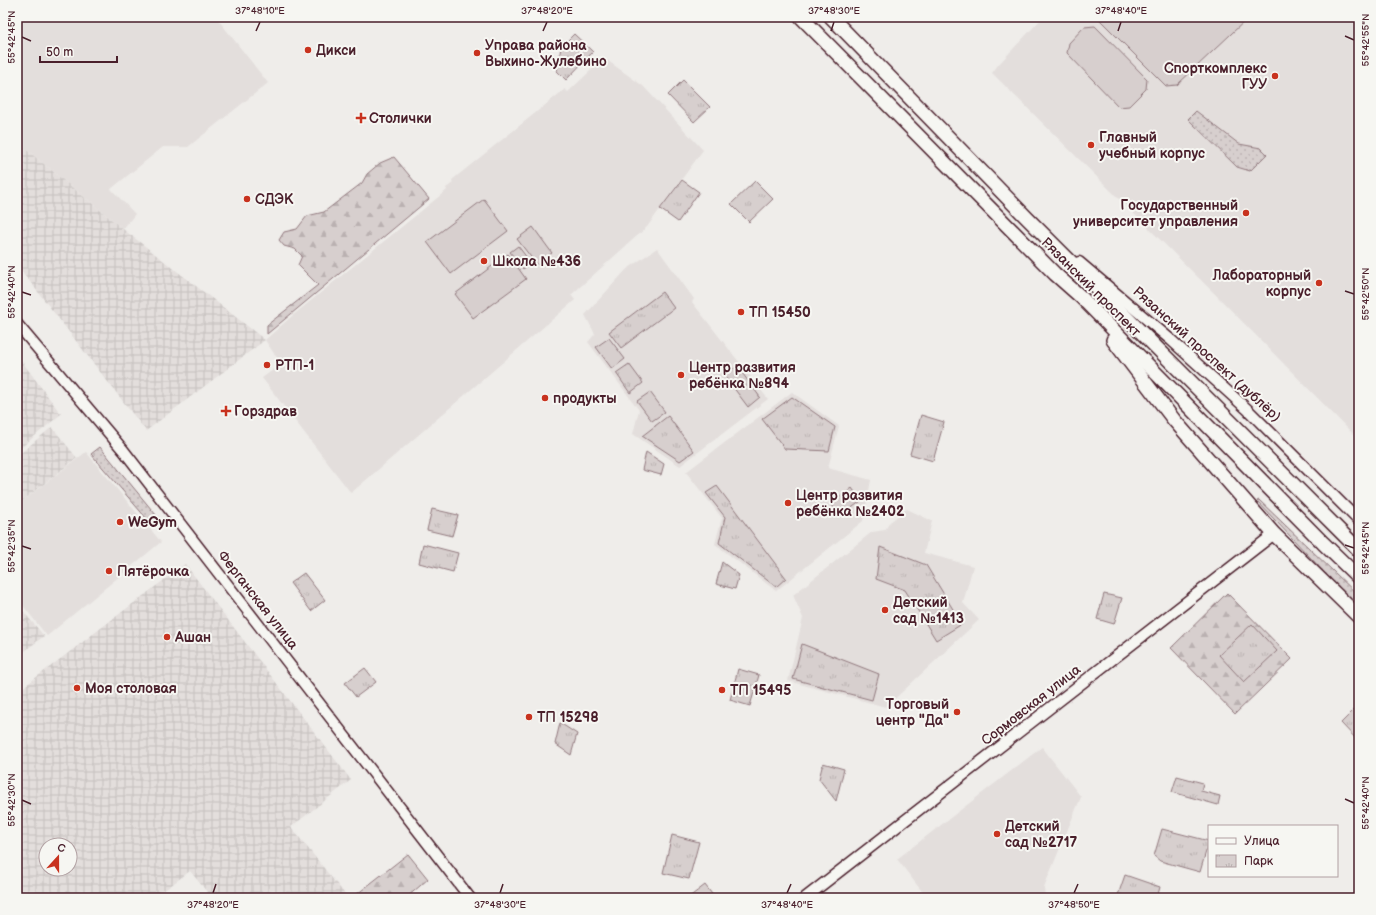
<svg xmlns="http://www.w3.org/2000/svg" width="1376" height="915" viewBox="0 0 1376 915" font-family="'Balsamiq Sans',sans-serif">
<style>
.built{fill:#e3dedc}
.industrial{fill:url(#industrial-grid);fill-rule:evenodd}
.grass{fill:url(#grass-dots);stroke:#90777c}
.forest{fill:url(#forest-firs);stroke:#90777c}
.park{fill:url(#park-tufts);stroke:#90777c}
.pitch{fill:#d7cfce;stroke:#90777c}
.lines{fill:none;stroke-linecap:round;stroke-linejoin:round}
.minor-casing{stroke:#4a1f2b;stroke-width:13}
.major-casing{stroke:#4a1f2b;stroke-width:16}
.minor{stroke:#f6f6f2;stroke-width:10}
.major{stroke:#f6f6f2;stroke-width:13}
.ticks{fill:none;stroke:#4a1f2b;stroke-width:1.5}
.poi-dot{fill:#c8321e;stroke:#f6f6f2;stroke-width:1.5}
.labels{text-anchor:middle;dominant-baseline:central;stroke-width:4;stroke-linejoin:round;paint-order:stroke}
.poi-label{font-size:14px;font-weight:bold;fill:#4a1f2b;stroke:#f6f6f2;text-anchor:start}
.street-label{font-size:14px;fill:#4a1f2b;stroke:#f6f6f2}
.neatline{fill:none;stroke:#4a1f2b;stroke-width:1.5}
.ticks-label{font-size:10px;text-anchor:middle;fill:#4a1f2b}
</style>
<defs>
<pattern id="industrial-grid" width="8" height="8" patternUnits="userSpaceOnUse"><rect width="8" height="8" fill="#e3dedc"/><path d="M0 4h8M4 0v8" fill="none" stroke="#c4bebd"/></pattern>
<pattern id="grass-dots" width="8" height="8" patternUnits="userSpaceOnUse"><rect width="8" height="8" fill="#d7cfce"/><path d="M2 2h.1M6 6h.1" fill="none" stroke="#bab1b1" stroke-width="1.8" stroke-linecap="round"/></pattern>
<pattern id="forest-firs" width="22" height="20" patternUnits="userSpaceOnUse"><rect width="22" height="20" fill="#d7cfce"/><path d="M5 1l3.5 6h-7zM16 11l3.5 6h-7z" fill="#bab1b1"/></pattern>
<pattern id="park-tufts" width="24" height="20" patternUnits="userSpaceOnUse"><rect width="24" height="20" fill="#d7cfce"/><path d="M3 7l-1-3M5 7V3M7 7l1-3M15 17l-1-3M17 17v-4M19 17l1-3" fill="none" stroke="#bab1b1"/></pattern>
</defs>
<rect width="100%" height="100%" fill="#efedea"/>
<filter id="ink" filterUnits="userSpaceOnUse"><feTurbulence type="fractalNoise" baseFrequency=".025" numOctaves="2"/><feDisplacementMap in="SourceGraphic" scale="8" xChannelSelector="R" yChannelSelector="G"/><feConvolveMatrix kernelMatrix="1 2 1 2 8 2 1 2 1" color-interpolation-filters="sRGB"/></filter>
<g filter="url(#ink)">
<g class="built">
<path d="M17,17H216L268,83L188,147H163L111,189L135,214L123,229L17,142Z"/>
<path d="M1043,17H1359V440L1221,300L992,73L998,65Z"/>
<path d="M604,58L643,86L703,150L647,227L571,295L575,300L351,493L262,378L281,364L265,340L292,316L447,190L446,188L453,183L452,180L565,89L568,92Z"/>
<path d="M657,248L694,299L692,302L768,399L680,466L633,434L639,410L588,342L595,334L585,315L626,270Z"/>
<path d="M792,392L839,426L828,468L871,480L863,521L776,591L715,544L722,518L686,472Z"/>
<path d="M86,452L161,542L47,636L17,598V505Z"/>
<path d="M907,509L932,521L924,553L973,566L963,603L979,620L886,707L788,681L803,618L793,595L872,532L885,530L890,522Z"/>
<path d="M1042,747L1081,797L1044,887L1045,898H927L897,859Z"/>
</g>
<g class="industrial">
<path d="M17,142L123,229L265,340L146,431L17,265Z"/>
<path d="M17,355L61,414L17,451Z"/>
<path d="M52,427L77,458L17,505V456Z"/>
<path d="M185,564L351,780L291,827L348,898H212L190,871L154,898H17V692ZM46,845H70V869H46Z"/>
<path d="M17,604L44,636L17,657Z"/>
</g>
<g class="grass">
<path d="M1196,111L1239,144L1261,148L1267,154L1250,171L1237,167L1188,119Z"/>
<path d="M100,447L161,521L153,526L91,454Z"/>
<path d="M1259,500L1359,596V609L1257,501Z"/>
</g>
<g class="forest">
<path d="M394,157L429,199L267,334V325L318,285L298,265L302,256L295,249L284,246L279,240L284,232L297,229L307,216L324,212L362,183L367,174L380,163Z"/>
<path d="M1227,593L1292,659L1235,714L1171,648Z"/>
<path d="M408,854L428,879L406,898H352Z"/>
</g>
<g class="park">
<path d="M574,34L593,52L566,80L557,71L561,47Z"/>
<path d="M683,80L710,107L694,122L668,95Z"/>
<path d="M682,180L699,192L678,222L660,209Z"/>
<path d="M755,181L773,199L749,222L731,204Z"/>
<path d="M662,292L674,308L621,348L609,332Z"/>
<path d="M629,364L643,383L630,393L616,373Z"/>
<path d="M737,366L760,397L748,407L724,375Z"/>
<path d="M792,397L835,427L829,451L785,449L762,419Z"/>
<path d="M921,415L944,422L933,461L910,454Z"/>
<path d="M668,416L694,451L680,461L642,436Z"/>
<path d="M646,452L664,464L661,475L642,470Z"/>
<path d="M717,486L786,578L776,587L719,543L725,517L706,493Z"/>
<path d="M432,509L458,515L452,536L427,530Z"/>
<path d="M423,544L458,553L453,572L419,563Z"/>
<path d="M880,547L926,565L962,624L936,640L905,590L876,579Z"/>
<path d="M722,562L739,575L735,589L716,584Z"/>
<path d="M304,573L325,600L311,611L290,583Z"/>
<path d="M1104,594L1122,598L1114,624L1097,619Z"/>
<path d="M1252,624L1277,651L1244,682L1219,655Z"/>
<path d="M802,644L879,674L872,700L793,679Z"/>
<path d="M365,668L376,682L356,697L345,683Z"/>
<path d="M738,669L759,675L750,706L730,700Z"/>
<path d="M1359,705V742L1341,723Z"/>
<path d="M560,723L577,734L571,755L555,744Z"/>
<path d="M823,763L844,769L836,801L819,779Z"/>
<path d="M1177,776L1203,783L1201,791L1220,796L1218,805L1172,792Z"/>
<path d="M1162,829L1209,841L1200,872L1160,861L1154,856Z"/>
<path d="M672,835L699,842L689,879L663,873Z"/>
<path d="M1125,875L1160,887L1157,898H1117Z"/>
</g>
<g class="pitch">
<path d="M1097,17H1249L1177,85L1166,86Z"/>
<path d="M1095,26L1147,79L1146,89L1129,106L1119,107L1067,53L1069,43L1084,27Z"/>
<path d="M484,199L508,231L451,274L427,242Z"/>
<path d="M533,227L552,253L537,265L517,239Z"/>
<path d="M518,246L531,263L523,269L510,252Z"/>
<path d="M508,254L526,279L473,318L455,294Z"/>
<path d="M609,338L625,359L612,369L596,347Z"/>
<path d="M650,392L665,412L652,421L637,401Z"/>
<path d="M852,488L861,501L841,516L831,504Z"/>
<path d="M705,885L715,898H688Z"/>
</g>
<g class="lines">
<defs>
<g id="minor">
<path d="M1079,262L1171,340L1247,409L1359,521"/>
<path d="M17,324L124,451L470,898"/>
<path d="M805,898L1274,534"/>
</g>
<g id="major">
<path d="M801,17L1055,274L1081,297L1323,543L1359,578"/>
<path d="M831,17L1027,218L1359,550"/>
<path d="M1113,340L1174,420L1274,534L1359,617"/>
</g>
</defs>
<use href="#minor" class="minor-casing"/>
<use href="#major" class="major-casing"/>
<use href="#minor" class="minor"/>
<use href="#major" class="major"/>
</g>
</g>
<path class="ticks" d="M256,31L260,22M543,31L547,22M831,31L834,22M1118,31L1121,22M1345,36L1354,40M22,37L31,41M1345,291L1354,294M22,292L31,295M1345,545L1354,548M22,546L31,549M1345,799L1354,803M22,800L31,804M213,893L216,884M500,893L503,884M787,893L791,884M1074,893L1078,884"/>
<g class="poi-dot">
<circle cx="308" cy="50" r="4"/>
<circle cx="477" cy="53" r="4"/>
<circle cx="1275" cy="76" r="4"/>
<path d="M359 112h4v4h4v4h-4v4h-4v-4h-4v-4h4z"/>
<circle cx="1091" cy="145" r="4"/>
<circle cx="247" cy="199" r="4"/>
<circle cx="1246" cy="213" r="4"/>
<circle cx="484" cy="261" r="4"/>
<circle cx="1319" cy="283" r="4"/>
<circle cx="741" cy="312" r="4"/>
<circle cx="267" cy="365" r="4"/>
<circle cx="681" cy="375" r="4"/>
<circle cx="545" cy="398" r="4"/>
<path d="M224 405h4v4h4v4h-4v4h-4v-4h-4v-4h4z"/>
<circle cx="788" cy="503" r="4"/>
<circle cx="120" cy="522" r="4"/>
<circle cx="109" cy="571" r="4"/>
<circle cx="885" cy="610" r="4"/>
<circle cx="167" cy="637" r="4"/>
<circle cx="77" cy="688" r="4"/>
<circle cx="722" cy="690" r="4"/>
<circle cx="957" cy="712" r="4"/>
<circle cx="529" cy="717" r="4"/>
<circle cx="997" cy="834" r="4"/>
</g>
<g class="labels">
<g class="poi-label">
<text x="485" y="45">Управа района<tspan x="485" dy="16">Выхино-Жулебино</tspan></text>
<text x="316" y="50">Дикси</text>
<text x="1267" y="68" text-anchor="end">Спорткомплекс<tspan x="1267" dy="16">ГУУ</tspan></text>
<text x="369" y="118">Столички</text>
<text x="1099" y="137">Главный<tspan x="1099" dy="16">учебный корпус</tspan></text>
<text x="255" y="199">СДЭК</text>
<text x="1238" y="205" text-anchor="end">Государственный<tspan x="1238" dy="16">университет управления</tspan></text>
<text x="492" y="261">Школа №436</text>
<text x="1311" y="275" text-anchor="end">Лабораторный<tspan x="1311" dy="16">корпус</tspan></text>
<text x="749" y="312">ТП 15450</text>
<text x="275" y="365">РТП-1</text>
<text x="689" y="367">Центр развития<tspan x="689" dy="16">ребёнка №894</tspan></text>
<text x="553" y="398">продукты</text>
<text x="234" y="411">Горздрав</text>
<text x="796" y="495">Центр развития<tspan x="796" dy="16">ребёнка №2402</tspan></text>
<text x="128" y="522">WeGym</text>
<text x="117" y="571">Пятёрочка</text>
<text x="893" y="602">Детский<tspan x="893" dy="16">сад №1413</tspan></text>
<text x="175" y="637">Ашан</text>
<text x="85" y="688">Моя столовая</text>
<text x="730" y="690">ТП 15495</text>
<text x="949" y="704" text-anchor="end">Торговый<tspan x="949" dy="16">центр "Да"</tspan></text>
<text x="537" y="717">ТП 15298</text>
<text x="1005" y="826">Детский<tspan x="1005" dy="16">сад №2717</tspan></text>
</g>
<g class="street-label">
<text transform="translate(1091 287) rotate(45)">Рязанский проспект</text>
<text transform="translate(1207 354) rotate(42)">Рязанский проспект (дублёр)</text>
<text transform="translate(258 600) rotate(52)">Ферганская улица</text>
<text transform="translate(1031 705) rotate(-38)">Сормовская улица</text>
</g>
</g>
<rect width="1376" height="915" fill="none" stroke="#f6f6f2" stroke-width="44"/>
<rect x="1208" y="825" width="130" height="52" fill="#f6f6f2" stroke="#b1a0a2"/>
<rect x="1216" y="838" width="20" height="6" fill="#f6f6f2" stroke="#b1a0a2"/>
<text x="1244" y="845" font-size="12" fill="#4a1f2b">Улица</text>
<rect x="1216" y="855" width="20" height="12" fill="url(#park-tufts)" stroke="#b1a0a2"/>
<text x="1244" y="865" font-size="12" fill="#4a1f2b">Парк</text>
<g transform="translate(58 857) rotate(21)"><circle r="19" fill="#f6f6f2" stroke="#b1a0a2"/>
<path d="M0-3L7 15L0 10L-7 15Z" fill="#c8321e"/>
<text y="-6" font-size="11" font-weight="bold" text-anchor="middle" fill="#4a1f2b">С</text>
</g>
<path d="M40 56v6h77v-6" fill="none" stroke="#4a1f2b" stroke-width="2"/>
<text x="46" y="56" font-size="12" fill="#4a1f2b" stroke="#f6f6f2" stroke-width="3" paint-order="stroke">50 m</text>
<rect x="22" y="22" width="1332" height="871" class="neatline"/>
<g class="ticks-label">
<text x="260" y="14">37°48'10"E</text>
<text x="547" y="14">37°48'20"E</text>
<text x="834" y="14">37°48'30"E</text>
<text x="1121" y="14">37°48'40"E</text>
<text transform="translate(11 37) rotate(-90)" y="4">55°42'45"N</text>
<text transform="translate(1365 40) rotate(-90)" y="4">55°42'55"N</text>
<text transform="translate(11 292) rotate(-90)" y="4">55°42'40"N</text>
<text transform="translate(1365 294) rotate(-90)" y="4">55°42'50"N</text>
<text transform="translate(11 546) rotate(-90)" y="4">55°42'35"N</text>
<text transform="translate(1365 548) rotate(-90)" y="4">55°42'45"N</text>
<text transform="translate(11 800) rotate(-90)" y="4">55°42'30"N</text>
<text transform="translate(1365 803) rotate(-90)" y="4">55°42'40"N</text>
<text x="213" y="908">37°48'20"E</text>
<text x="500" y="908">37°48'30"E</text>
<text x="787" y="908">37°48'40"E</text>
<text x="1074" y="908">37°48'50"E</text>
</g>
</svg>
